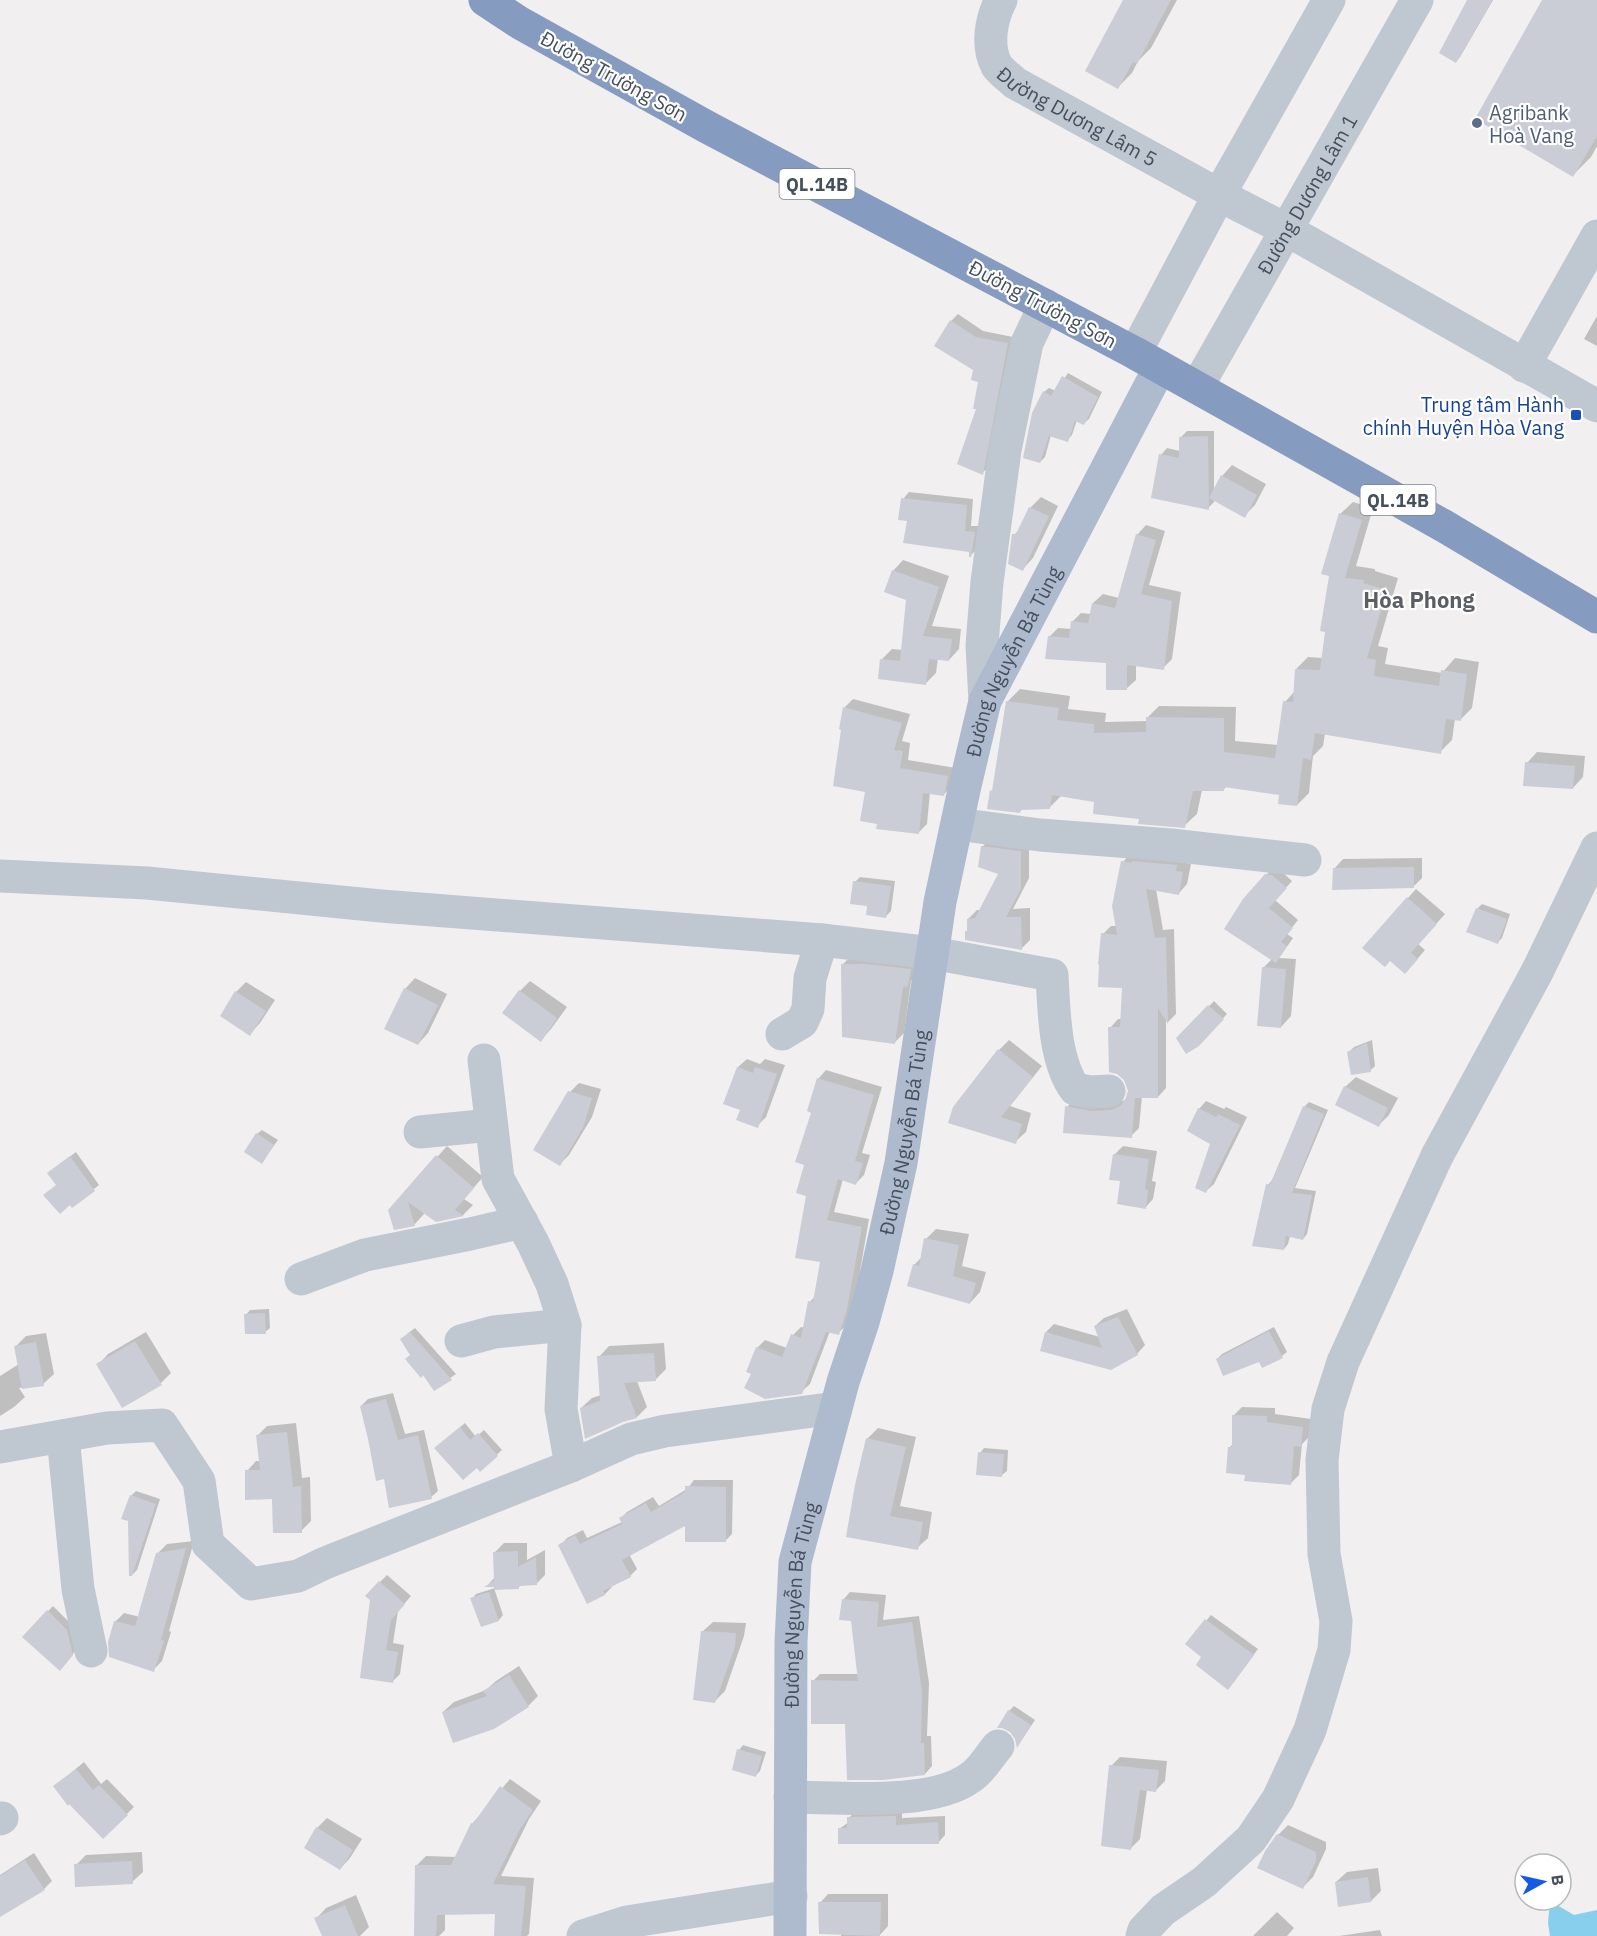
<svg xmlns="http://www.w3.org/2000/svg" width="1597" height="1936" viewBox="0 0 1597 1936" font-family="'IBM Plex Sans',sans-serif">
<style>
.water{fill:#88cfee}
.shadow{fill:#0003}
.building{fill:#cacdd5}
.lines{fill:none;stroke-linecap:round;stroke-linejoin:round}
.minor{stroke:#bfc7d1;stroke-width:33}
.major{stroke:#aebbcf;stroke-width:33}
.highway{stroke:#859bbf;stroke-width:33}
.service-dot{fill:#5c6f8a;stroke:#fff;stroke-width:2}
.transit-dot{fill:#1a4fb4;stroke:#fff;stroke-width:2}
.labels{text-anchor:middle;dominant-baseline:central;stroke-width:4.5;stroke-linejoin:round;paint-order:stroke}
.shield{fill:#fff;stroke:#7e848e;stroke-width:1.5}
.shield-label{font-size:18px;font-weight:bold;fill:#46505d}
.street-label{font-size:20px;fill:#46505d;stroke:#fff}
.service-label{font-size:20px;fill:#4e5e75;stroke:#fff;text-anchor:start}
.transit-label{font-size:20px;fill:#164399;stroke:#fff;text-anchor:end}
.quarter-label{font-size:22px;font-weight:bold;fill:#5b5e64;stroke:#fff}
</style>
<rect width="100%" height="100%" fill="#f1efef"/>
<path class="water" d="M1550,1901L1574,1915L1597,1910V1936H1550L1548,1923Z"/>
<g class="shadow">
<path d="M1125,0H1177L1151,48L1138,61L1132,73L1118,87Z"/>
<path d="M1469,0H1493L1460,57L1455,62Z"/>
<path d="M1543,0H1597V146L1591,157L1573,175Z"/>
<path d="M958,314L983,331L1013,337L989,467L982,473L978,408L980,380L974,370L936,345L951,321Z"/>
<path d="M1597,316V346L1584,339Z"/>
<path d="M1068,373L1102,392L1089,419L1084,423L1077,420L1072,435L1067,440L1051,435L1045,457L1040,462L1044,392L1049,388L1056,391Z"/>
<path d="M1187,431H1214V491L1222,476L1232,465L1266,484L1255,505L1244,516L1214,499V502L1208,508L1161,455L1167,448L1180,451V438Z"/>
<path d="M909,492L973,499L971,526H981L977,549L971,555L970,551L909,520L903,499Z"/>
<path d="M1041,497L1058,506L1033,558L1023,569L1014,535L1021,528L1030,508Z"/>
<path d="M1353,502L1373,508L1356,566L1375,569V571L1398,578L1378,646L1388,648L1385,664L1442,673L1455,658L1479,662L1472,708L1460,720L1455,719L1452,740L1440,752L1325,733L1323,746L1313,756L1309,793L1297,805L1280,794L1227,786L1223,790H1202L1197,814L1184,826L1141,818L1095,801L1062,795L1050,807L1023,808L1020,812L994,789L1008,701L1020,689L1070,696L1068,709L1106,713L1105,722L1147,721V718L1159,706L1236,707L1235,741L1278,745L1285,702L1295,691L1296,669L1308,657L1323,658L1340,514Z"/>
<path d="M1146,525L1165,531L1149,585L1181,592L1172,659L1163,668L1136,665V680L1126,689L1108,662L1049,637L1058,628L1072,629V622L1081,613L1091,614L1093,603L1103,594L1119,598L1137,535Z"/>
<path d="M903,560L949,576L932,626L961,629L959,649L949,660L938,658L936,673L925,684L882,659L892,649L903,650L908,599L893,571Z"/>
<path d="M853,699L910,714L902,741L910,743L908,760L956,768L952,786L943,795L930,792L927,824L918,833L878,822L867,790L845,707Z"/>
<path d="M1537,752L1585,756L1583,777L1573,788L1527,763Z"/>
<path d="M991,838L1029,843V878L1013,909L1030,908V940L1021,949L969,929L968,919L977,910H981L1000,873L982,847Z"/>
<path d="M1131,853L1191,864L1187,884L1179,893L1156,889L1163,930L1174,929L1176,1014L1168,1022L1166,1018V1088L1158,1097L1142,1096L1139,1128L1131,1136L1067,1107L1075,1099L1120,1102L1127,1099L1129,1091L1110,1028L1118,1019H1121L1123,986L1103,934L1111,926H1117L1123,862Z"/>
<path d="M1422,858V878L1413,887L1335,868L1343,859Z"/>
<path d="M1273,868L1279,869L1292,881L1275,900L1298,920L1287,934L1293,938L1279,958L1296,959L1291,1016L1281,1027L1263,968L1272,959L1266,875Z"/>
<path d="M860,877L895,881L891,911L886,916L869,905L855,882Z"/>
<path d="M1416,889L1445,914L1418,944L1425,950L1413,964L1390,960L1364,947Z"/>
<path d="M1482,904L1510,914L1502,938L1498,942L1477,909Z"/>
<path d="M852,955L919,960L917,975L911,981L904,1033L895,1042L842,965Z"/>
<path d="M415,978L447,994L428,1033L418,1044L405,989Z"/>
<path d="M530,981L567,1007L551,1029L541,1040L520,991Z"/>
<path d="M246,982L275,1000L260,1023L250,1034L236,992Z"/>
<path d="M1214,1001L1227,1014L1198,1045L1178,1039Z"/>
<path d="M1009,1040L1042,1066L1010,1106L1031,1113L1026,1132L1015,1142L950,1122L999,1050Z"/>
<path d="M1372,1040L1375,1066L1371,1070L1349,1052L1354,1047Z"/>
<path d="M747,1059L760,1064L765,1059L785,1065L766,1117L757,1126L742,1110L738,1067Z"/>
<path d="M826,1070L882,1087L862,1153L870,1155L864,1175L856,1183L843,1179L834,1212L869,1219L855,1300L847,1325L838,1333L830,1331L810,1384L801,1392L754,1373L757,1348L765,1340L787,1348L793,1335L801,1327L805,1328L810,1302L815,1296L822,1261L807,1194L805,1164L818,1079Z"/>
<path d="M1356,1077L1398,1098L1389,1115L1379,1125L1345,1087Z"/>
<path d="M579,1083L601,1089L592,1117L569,1155L560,1164L570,1092Z"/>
<path d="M1206,1101L1224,1109L1226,1107L1247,1117L1214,1184L1206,1191L1212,1143L1199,1109Z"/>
<path d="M1309,1102L1328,1110L1295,1188L1316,1191L1307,1234L1303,1239L1290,1236L1288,1244L1284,1249L1268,1185L1272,1180L1304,1107Z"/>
<path d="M262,1130L278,1140L262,1162L257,1134Z"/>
<path d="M447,1146L483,1177L464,1199L473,1205L463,1215L437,1220L423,1211L424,1214L414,1225L390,1210Z"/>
<path d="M1123,1146L1157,1151L1152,1181L1156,1182L1153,1199L1145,1208L1122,1180L1115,1154Z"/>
<path d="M76,1152L99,1185L73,1206L57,1185L54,1169Z"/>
<path d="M936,1229L969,1234L962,1266L986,1272L980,1292L970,1303L914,1265L922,1257L926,1239Z"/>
<path d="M269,1309L270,1328L265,1332L246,1315L250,1310Z"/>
<path d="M1127,1309L1145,1345L1137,1354L1110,1368L1046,1332L1054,1324L1100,1337L1095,1326L1104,1318Z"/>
<path d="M1274,1327L1287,1352L1282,1356L1260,1360L1217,1359L1222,1354Z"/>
<path d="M415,1328L456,1374L434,1389L412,1354L407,1334Z"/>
<path d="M146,1332L171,1373L161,1383L98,1365L108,1354Z"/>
<path d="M46,1333L54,1374L43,1384L19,1388L25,1397L14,1407L0,1416V1376L19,1364L16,1346L26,1336Z"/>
<path d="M664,1343L666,1369L655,1380L637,1381L647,1407L637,1417L581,1408L592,1398L601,1395L599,1357L609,1346Z"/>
<path d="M393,1393L405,1434L424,1430L438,1491L431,1497L386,1478L361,1406L368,1399Z"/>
<path d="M1242,1407L1275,1408V1414L1311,1419L1309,1437L1302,1444L1299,1475L1290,1484L1229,1448L1233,1444V1416Z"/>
<path d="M296,1423L302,1478L310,1477L311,1521L301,1531L274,1498L247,1471L256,1461H261L258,1435L267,1426Z"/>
<path d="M465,1423L476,1437L484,1430L502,1450L480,1470L441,1443Z"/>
<path d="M878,1428L916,1437L900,1506L932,1512L928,1538L917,1548L848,1536L868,1438Z"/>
<path d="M984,1448L1008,1450L1007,1471L1002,1475L980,1453Z"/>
<path d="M694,1480H733L732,1534L725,1541L686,1523L629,1554L637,1569L630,1576L611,1585L612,1587L605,1594L588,1602L560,1546L567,1538L583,1530L587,1538L622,1522L620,1519L627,1512L653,1497L659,1506L687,1489Z"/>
<path d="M136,1491L160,1499L137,1570L132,1575L131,1496Z"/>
<path d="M194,1541L169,1631L171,1632L162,1661L153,1670L115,1622L124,1613L140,1617L158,1553L167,1544Z"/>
<path d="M504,1543H527V1560L545,1550V1575L536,1584H522L518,1588H494L503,1615L499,1620L472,1599L476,1594L501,1586L488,1585L495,1577V1552Z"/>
<path d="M387,1575L411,1596L398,1611L393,1643L404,1645L400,1674L393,1681L362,1676L380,1582Z"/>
<path d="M850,1592L886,1595L883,1620L919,1616L929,1683L927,1736H931L932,1766L925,1774L846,1723L813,1681L820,1674H858L852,1620L843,1600Z"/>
<path d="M53,1606L72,1625L77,1649L65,1664L24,1637Z"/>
<path d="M1211,1615L1258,1649L1233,1683L1187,1644Z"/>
<path d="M713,1622L746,1623L744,1636L725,1691L715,1701L702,1632Z"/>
<path d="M519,1666L538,1696L528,1706L443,1712L454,1702L486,1690L496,1681Z"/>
<path d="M1014,1706L1035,1720L1021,1741L1009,1711Z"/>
<path d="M743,1745L766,1752L760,1771L756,1775L739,1750Z"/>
<path d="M1120,1757L1167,1761L1165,1781L1156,1790H1147L1140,1839L1131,1848L1111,1766Z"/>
<path d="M84,1762L101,1784L107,1779L134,1807L103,1837L55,1786Z"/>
<path d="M510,1779L541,1801L529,1819L501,1876L534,1878L529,1934L527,1936H495L497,1912L445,1914V1930L439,1936H416L417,1865L426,1856L457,1857L472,1824Z"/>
<path d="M856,1810H902V1818L945,1816V1835L938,1843L839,1829L849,1822V1818Z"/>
<path d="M327,1818L362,1839L350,1858L340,1869L317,1828Z"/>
<path d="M1288,1825L1326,1842V1849L1313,1877L1302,1888L1278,1835Z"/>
<path d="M142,1852L143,1872L132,1882L76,1865L86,1855Z"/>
<path d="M34,1853L52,1881L44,1889L0,1914V1875Z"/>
<path d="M1378,1868L1381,1891L1371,1901L1336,1882L1347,1872Z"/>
<path d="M828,1894H888V1926L879,1936H841V1933L820,1903Z"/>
<path d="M356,1895L369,1927L360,1936H323L316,1919L326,1908Z"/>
<path d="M1277,1912L1294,1928L1287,1936H1253Z"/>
<path d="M1380,1930L1382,1936H1339Z"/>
</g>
<g class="building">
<path d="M1123,0H1171L1137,64L1133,62L1118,89L1085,71Z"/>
<path d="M1467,0H1493L1456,63L1439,53Z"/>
<path d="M1542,0H1597V136L1573,177L1475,119Z"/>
<path d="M950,320L976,337L1008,343L983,475L957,464L976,409H973L978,382L971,380L973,370L934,346Z"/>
<path d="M1062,376L1098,397L1084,425L1075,421L1068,442L1049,436L1040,463L1023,458L1032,413L1043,391L1051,396Z"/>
<path d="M1208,436L1209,510L1151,498L1159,454L1179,458V437Z"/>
<path d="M1221,475L1257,495L1245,518L1209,498Z"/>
<path d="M901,498L967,505L965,531L975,532L971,557H969V552L903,543L907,521L898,520Z"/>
<path d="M1029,507L1049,516L1023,571L1008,564L1012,534H1016Z"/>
<path d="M1339,513L1362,520L1345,578L1364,580L1363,583L1387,590L1367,658L1376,660L1374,676L1439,686L1441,670L1467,674L1461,721L1446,719L1441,754L1315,733L1311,760L1303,758L1297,806L1278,804L1279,795L1224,787V791H1193L1185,828L1138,824L1139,819L1093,814L1094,802L1052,795L1050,809L1020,810V813L987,809L990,790L992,791L1006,701L1059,708L1057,720L1094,724V733L1146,732V717L1224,718V752L1275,758L1283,701L1293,702L1295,669L1320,670L1325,632L1320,631L1329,576L1321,574Z"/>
<path d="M1136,534L1156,540L1141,594L1172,601L1164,670L1127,665V690H1106V663L1045,659L1048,636L1069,638L1071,621L1088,623L1092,603L1115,608Z"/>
<path d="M892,570L939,587L923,636L952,639L949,661L929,659L926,685L878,679L880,659L900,661L906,600L884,592Z"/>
<path d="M843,707L902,723L894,750L903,751L900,768L948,776L944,796L923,793L919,834L876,829L877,824L860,821L865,792L833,786L841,730L839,729Z"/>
<path d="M1525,762L1575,766L1573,789L1523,786Z"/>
<path d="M981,846L1021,851V889L1006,917H1021L1022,950L965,940V931H967V919L975,918L998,874L978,867Z"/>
<path d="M1121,861L1131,863L1132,861L1177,865L1176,871L1183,872L1179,895L1146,889L1155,938L1166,937L1168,1024L1158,1008V1098H1135L1132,1138L1063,1133L1065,1106L1091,1111L1111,1110L1120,1106L1125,1100L1128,1091L1124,1080L1117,1074L1109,1072L1108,1027H1120L1122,988L1098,987L1099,964L1098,965L1101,933L1117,935L1112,906Z"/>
<path d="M1414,867V888L1332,890L1333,868Z"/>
<path d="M1265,874L1272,875L1287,888L1269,908L1293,928L1281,942L1287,946L1276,963L1224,929L1243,899Z"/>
<path d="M853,881L891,886L886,918L866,915L867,906L850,904Z"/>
<path d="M1407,897L1437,924L1411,953L1418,959L1405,974L1390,961L1385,967L1362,948Z"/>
<path d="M1476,908L1507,919L1498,944L1466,932Z"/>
<path d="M841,964H867L911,969L908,986L903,987L895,1044L842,1037Z"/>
<path d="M1262,967L1286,969L1281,1028L1257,1026Z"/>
<path d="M404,988L438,1005L418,1045L384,1029Z"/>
<path d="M519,990L557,1018L541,1042L502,1013Z"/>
<path d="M235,991L266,1011L250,1036L220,1016Z"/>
<path d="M1208,1005L1224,1019L1199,1046L1186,1054L1176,1038Z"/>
<path d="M1367,1043L1371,1072L1351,1075L1347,1052Z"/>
<path d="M998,1049L1033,1077L1001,1117L1022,1124L1016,1144L948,1123L953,1107Z"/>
<path d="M737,1067L753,1073L755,1067L777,1074L758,1128L736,1120L740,1110L723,1104Z"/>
<path d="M817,1078L874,1095L855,1161L863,1163L856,1185L838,1179L827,1220L862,1227L847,1309L839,1335L826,1332L802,1394L765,1399L744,1388L751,1374L746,1372L756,1347L782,1357L791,1334L801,1338L808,1301L813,1302L820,1262L795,1258L806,1196L796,1193L804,1165L795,1162L811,1113L807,1111Z"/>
<path d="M1344,1086L1388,1108L1379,1127L1335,1105Z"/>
<path d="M568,1091L592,1098L583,1128L560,1166L533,1150Z"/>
<path d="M1303,1106L1324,1114L1292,1193L1312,1195L1303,1240L1286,1236L1284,1250L1252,1246L1266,1184L1270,1185Z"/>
<path d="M1198,1108L1216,1117L1218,1114L1240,1125L1206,1193L1195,1188L1210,1144L1187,1131Z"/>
<path d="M256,1133L274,1145L262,1164L244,1152Z"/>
<path d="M1113,1154L1149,1159L1145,1189L1148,1190L1146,1209L1117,1204L1120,1181L1109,1180Z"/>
<path d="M436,1155L474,1188L455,1210L464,1216L436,1222L408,1202L415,1226L394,1230L388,1210Z"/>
<path d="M70,1156L95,1191L72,1208L70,1205L60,1214L43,1195L56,1185L47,1173Z"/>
<path d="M924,1238L959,1245L953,1276L976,1283L970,1304L907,1286L913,1264L919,1266Z"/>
<path d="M265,1313L266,1334H245L244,1314Z"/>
<path d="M1118,1317L1138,1355L1111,1370L1040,1351L1045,1332L1102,1348L1094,1326Z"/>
<path d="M1269,1331L1283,1358L1262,1368L1259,1362L1223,1376L1216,1359Z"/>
<path d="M410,1332L452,1380L434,1391L423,1375L421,1378L405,1359L410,1355L400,1339Z"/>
<path d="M135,1341L162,1385L122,1408L96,1364Z"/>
<path d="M36,1342L44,1386L22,1389L14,1346Z"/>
<path d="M654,1353L656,1381L624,1383L637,1418L623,1422L585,1439L580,1408L600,1401L597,1356Z"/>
<path d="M386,1399L398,1440L418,1435L432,1499L389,1508L384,1479L376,1481L368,1439L360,1406Z"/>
<path d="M1232,1415L1267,1416V1422L1303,1427L1301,1447L1294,1446L1291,1485L1244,1481L1245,1475L1226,1473L1228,1447H1232Z"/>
<path d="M460,1427L470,1440L478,1433L498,1456L480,1472L477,1468L463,1480L434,1448Z"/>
<path d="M287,1432L293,1487L301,1486L302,1533H273L272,1499L245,1500V1470H260L256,1435Z"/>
<path d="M866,1438L906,1447L890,1516L923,1522L918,1550L846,1537L855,1485Z"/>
<path d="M978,1452L1004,1454L1002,1477L976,1475Z"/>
<path d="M685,1486L726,1487V1542H685V1526L622,1560L631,1577L603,1591L605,1595L587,1604L558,1545L575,1535L580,1544L622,1524L619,1518L646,1503L651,1512L685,1492Z"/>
<path d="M130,1495L156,1504L132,1576H129L128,1521L121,1519Z"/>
<path d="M186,1548L161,1640L164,1641L154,1672L109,1657L108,1642L114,1621L135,1626L156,1553Z"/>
<path d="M518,1551V1567L536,1557L537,1585L519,1586V1589L494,1590V1587H484L494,1581L493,1552Z"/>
<path d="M379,1581L405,1604L391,1620L386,1650L398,1652L393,1683L360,1678L370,1600L365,1596Z"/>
<path d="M489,1592L499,1621L481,1627L470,1598Z"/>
<path d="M842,1599L879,1602L877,1627L912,1622L922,1691L921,1743H924L925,1775L883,1780H847L845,1724H811V1680L858,1681L851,1621L839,1620Z"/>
<path d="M47,1610L67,1630L73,1655L60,1671L22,1637Z"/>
<path d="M1205,1619L1254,1655L1228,1690L1196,1665L1201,1657L1185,1644Z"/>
<path d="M701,1631L736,1633L735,1647L715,1703L693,1700Z"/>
<path d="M509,1675L529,1707L494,1729L453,1743L442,1712L487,1696L483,1691Z"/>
<path d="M1008,1710L1031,1725L1017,1748L1015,1739L1010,1732L1002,1728H997Z"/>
<path d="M737,1749L762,1756L756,1777L732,1770Z"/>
<path d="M1109,1765L1159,1770L1156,1792L1140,1790L1131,1850L1101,1846Z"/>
<path d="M76,1769L93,1790L99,1785L128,1815L103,1839L69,1804L68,1806L53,1786Z"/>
<path d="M500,1786L533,1810L520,1829L493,1884L526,1886L521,1936H494L495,1914L437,1915L436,1936H414L415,1865H451L471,1823L473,1824Z"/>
<path d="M896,1816V1825L938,1822L939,1844H838V1828H847V1817Z"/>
<path d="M316,1827L353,1850L340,1870L304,1848Z"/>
<path d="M1277,1834L1316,1852V1861L1303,1889L1257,1868L1265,1851Z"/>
<path d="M25,1860L45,1890L0,1917V1876Z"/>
<path d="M132,1861L133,1884L75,1887L74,1864Z"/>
<path d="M1368,1877L1371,1902L1338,1907L1335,1882Z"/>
<path d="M818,1902H881L880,1936L819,1934Z"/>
<path d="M345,1905L358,1936H322L314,1918Z"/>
</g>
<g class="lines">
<g class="minor">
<path id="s1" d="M1001,0C991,19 986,46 997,66C1001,72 1010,78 1015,83L1219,195L1287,230L1597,406"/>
<path d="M1135,353L1219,195L1329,0"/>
<path d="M1524,366L1597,236"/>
<path id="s2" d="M1197,387L1417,0"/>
<path d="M985,701L982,645L987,582L1005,450L1027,343L1045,305"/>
<path d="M957,824L1040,835L1171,845L1305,860"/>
<path d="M0,876L147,883L381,906L822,940L932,953L1052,975C1054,1009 1054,1060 1075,1089L1090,1092L1109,1091"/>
<path d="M782,1034L802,1022L808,1009L810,978L822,940"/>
<path d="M484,1060L498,1179L533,1243L552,1284L565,1325L561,1409L571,1466"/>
<path d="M420,1132L491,1125"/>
<path d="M301,1279L365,1255L470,1234L522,1222"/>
<path d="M461,1341L494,1332L565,1325"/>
<path d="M63,1436L78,1589L91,1651"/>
<path d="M0,1447L107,1428L162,1425L199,1481L208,1544L251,1584L298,1576L325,1563L571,1466L631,1439L665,1431L836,1408"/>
<path d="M790,1797C838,1797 932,1807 971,1777C982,1770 990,1755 998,1746"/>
<path d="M0,1819L2,1818"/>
<path d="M583,1936L627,1922L791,1896"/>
<path d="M1142,1936L1144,1930L1163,1910L1204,1882L1251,1839L1278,1799L1310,1730L1334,1650L1336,1621L1324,1554L1322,1460L1328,1409L1343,1362L1437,1156L1537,972L1597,848"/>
</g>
<path class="major" id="s3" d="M790,1936L791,1642L795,1562L843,1382L863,1322L877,1271L901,1163L940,902L964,790L985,701L1160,367"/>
<path class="highway" d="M485,0L520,23L707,127L1135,353L1444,526L1597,617"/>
</g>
<circle class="service-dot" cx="1477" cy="123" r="6"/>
<rect class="transit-dot" x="1570" y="409" width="12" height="12" rx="3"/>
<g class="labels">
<g class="shield">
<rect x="779.5" y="169" width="75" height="30" rx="4.5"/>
<rect x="1360.5" y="485" width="75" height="30" rx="4.5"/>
</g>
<g class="shield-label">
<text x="817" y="184">QL.14B</text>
<text x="1398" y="500">QL.14B</text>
</g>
<g class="street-label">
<text transform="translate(614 76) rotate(29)">Đường Trường Sơn</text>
<text stroke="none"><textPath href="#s1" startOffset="164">Đường Dương Lâm 5</textPath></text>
<text stroke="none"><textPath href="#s2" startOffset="222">Đường Dương Lâm 1</textPath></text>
<text transform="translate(1043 304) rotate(28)">Đường Trường Sơn</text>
<text stroke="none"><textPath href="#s3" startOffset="1304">Đường Nguyễn Bá Tùng</textPath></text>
<text stroke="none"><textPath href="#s3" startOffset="818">Đường Nguyễn Bá Tùng</textPath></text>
<text stroke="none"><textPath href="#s3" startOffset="332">Đường Nguyễn Bá Tùng</textPath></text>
</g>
<g class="service-label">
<text x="1489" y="112">Agribank<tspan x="1489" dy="23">Hoà Vang</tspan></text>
</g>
<g class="transit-label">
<text x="1564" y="404">Trung tâm Hành<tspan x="1564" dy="23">chính Huyện Hòa Vang</tspan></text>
</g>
<g class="quarter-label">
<text x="1419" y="599">Hòa Phong</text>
</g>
</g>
<g transform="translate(1543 1882) rotate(82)"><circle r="28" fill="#ffffff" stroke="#b5b9be" stroke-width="1.5"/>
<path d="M0-4.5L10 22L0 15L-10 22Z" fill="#145ae6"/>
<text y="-9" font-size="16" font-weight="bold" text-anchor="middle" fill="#46505d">B</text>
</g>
</svg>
